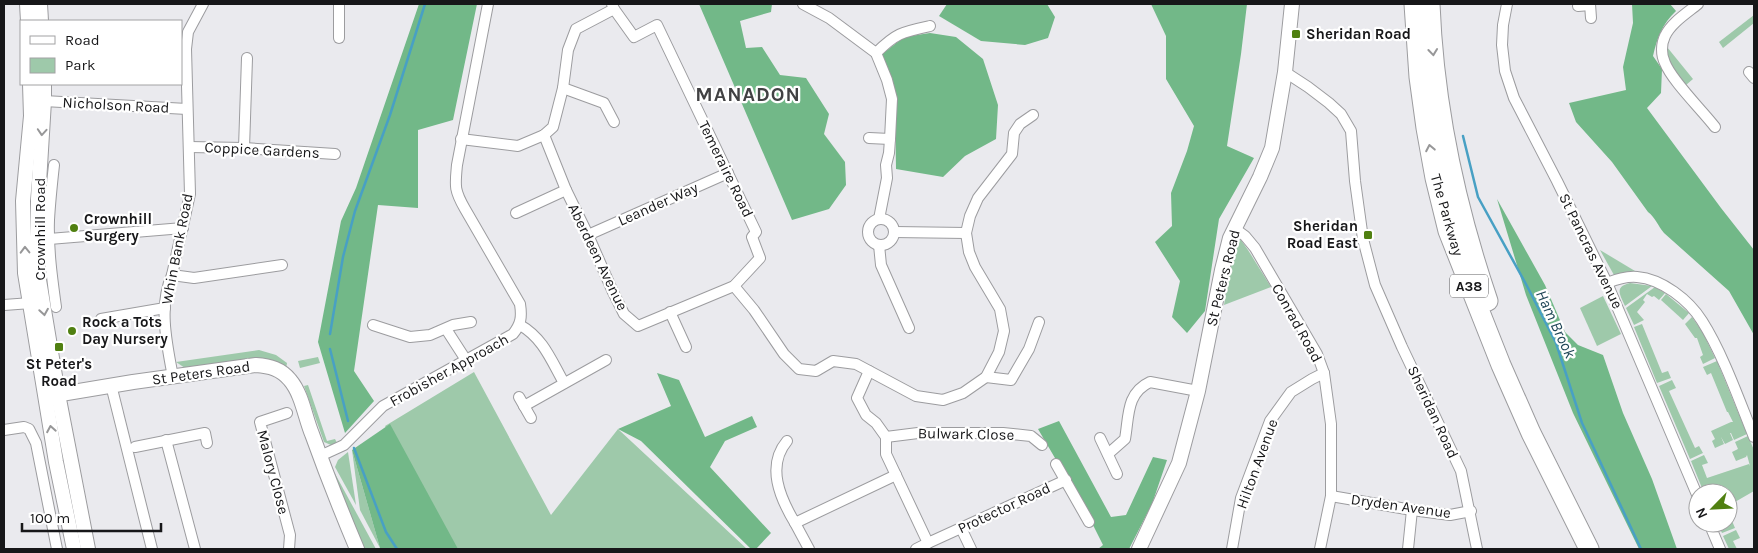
<svg xmlns="http://www.w3.org/2000/svg" width="1758" height="553" viewBox="0 0 1758 553" font-family="Karla,sans-serif">
<style>
.green{fill:#9ec9aa}
.forest{fill:#72b888}
.lines{fill:none;stroke-linecap:round;stroke-linejoin:round}
.stream{stroke:#48a0c4;stroke-width:2.5}
.street-casing{stroke:#9c9c9f;stroke-width:12}
.secondary-casing{stroke:#9c9c9f;stroke-width:16}
.highway-casing{stroke:#9c9c9f;stroke-width:21}
.street{stroke:#fff;stroke-width:10}
.secondary{stroke:#fff;stroke-width:14}
.highway{stroke:#fff;stroke-width:19}
.oneway{stroke:#979798}
.poi-dot{fill:#508011;stroke:#fff;stroke-width:2}
.labels{text-anchor:middle;dominant-baseline:central;stroke-width:4.5;stroke-linejoin:round;paint-order:stroke}
.shield{fill:#fff;stroke:#5d5d5e;stroke-width:1}
.shield-label{font-size:14px;font-weight:bold;fill:#171719}
.poi-label{font-size:15px;font-weight:bold;fill:#171719;stroke:#fff;text-anchor:start}
.street-label{font-size:15px;fill:#171719;stroke:#fff}
.water-label{font-size:16px;font-style:italic;fill:#1f4656;stroke:#fff}
.district-label{font-size:20px;font-weight:bold;letter-spacing:1px;fill:#414143;stroke:#fff}
</style>
<rect width="100%" height="100%" fill="#eaeaee"/>
<g class="green">
<path d="M1754,15V23L1723,48L1719,42Z"/>
<path d="M1667,47L1693,79L1686,85C1675,71 1668,65 1667,47Z"/>
<path d="M1241,240L1248,250L1271,287L1224,305L1232,254L1237,241Z"/>
<path d="M1600,250L1635,271L1614,275Z"/>
<path d="M1630,283L1652,286L1625,306C1620,294 1614,287 1630,283Z"/>
<path d="M1655,287L1665,293L1659,300L1654,296L1652,297L1647,294L1643,300L1645,302L1637,312L1644,320L1634,325L1626,308Z"/>
<path d="M1666,294L1689,313L1683,320L1661,300Z"/>
<path d="M1603,296L1621,334L1597,346L1580,308Z"/>
<path d="M1692,317L1703,333L1715,358L1703,364L1700,357L1703,355L1697,338H1695L1685,324Z"/>
<path d="M1642,324L1662,373L1668,371L1671,378L1657,383L1634,327Z"/>
<path d="M259,350L276,355L287,363L286,369L185,368L176,362Z"/>
<path d="M318,357L320,363L300,368L298,361Z"/>
<path d="M1717,361L1747,434L1734,440L1731,433H1730L1733,440L1725,444L1721,437L1724,444L1715,448L1712,441L1715,439L1711,431L1731,422H1733L1728,412H1727L1711,373L1707,375L1703,367Z"/>
<path d="M474,372L551,515L618,429L747,549H449L385,426Z"/>
<path d="M1672,380L1676,388L1669,391L1695,448L1699,446L1703,453L1690,459L1659,386Z"/>
<path d="M308,385L327,441L335,439L337,443L331,445L324,442L304,386Z"/>
<path d="M1748,436L1754,450V491L1728,506V493H1704L1691,461L1704,455L1708,463L1702,465L1707,478L1749,464L1750,466L1747,455L1746,457L1736,461L1732,452L1738,449L1735,442Z"/>
<path d="M352,450L380,548L360,510Z"/>
<path d="M348,452L356,505L335,467L338,460Z"/>
<path d="M333,470L376,549H363L329,471Z"/>
<path d="M1732,521L1735,528L1722,533L1717,523H1728Z"/>
<path d="M1736,530L1740,538L1733,541L1737,549H1729L1723,536Z"/>
</g>
<g class="forest">
<path d="M419,4H477L453,120L418,130V208L378,205L354,371L374,401L345,433L318,342L341,221L356,188Z"/>
<path d="M699,4H772L771,12L740,21L746,48L762,47L780,75L806,78L829,114L824,134L845,162L846,185L829,209L792,220Z"/>
<path d="M947,4H1047L1055,17L1048,38L1025,45L981,41L939,16Z"/>
<path d="M1151,4H1247L1241,54L1227,146L1254,158L1219,219L1205,311L1187,333L1172,317L1180,281L1155,242L1172,226L1171,193L1187,151L1194,126L1166,79V36Z"/>
<path d="M1632,4H1670L1676,11C1662,24 1657,38 1653,56L1662,69L1661,93L1647,108L1721,208L1754,250V335L1729,291L1664,233C1658,226 1655,217 1648,212L1612,162L1576,122L1569,103L1626,90L1623,67L1633,23Z"/>
<path d="M930,33L956,37L983,59L998,105L996,139L965,156L943,177L896,169L895,101L881,55L904,37Z"/>
<path d="M1497,199L1545,285L1565,332L1578,345L1603,355L1623,413L1652,479L1677,549H1639L1573,413L1526,295Z"/>
<path d="M657,373L679,380L705,437L752,416L757,427L725,441L710,467L771,533L756,549H751L641,441L618,429L671,406Z"/>
<path d="M1059,421L1111,517L1126,515L1153,457L1167,460L1152,504L1129,549H1098L1103,545L1086,511L1038,429Z"/>
<path d="M390,424L458,549H381L380,548L352,450Z"/>
</g>
<g class="lines">
<g class="stream">
<path d="M1463,136L1478,197L1527,286L1556,343L1582,423L1641,549"/>
<path d="M330,334L343,257L355,211L390,115L425,4"/>
<path d="M330,349L348,421"/>
<path d="M354,448L386,532L397,549"/>
</g>
<defs>
<g id="street">
<path d="M339,4V38"/>
<path d="M803,4L829,18L876,53L887,80L892,99L890,139L889,153L886,165L887,178L879,219"/>
<path d="M1507,4L1503,25L1502,45L1505,71L1514,98L1557,181L1607,283L1698,497"/>
<path d="M1590,4L1591,18"/>
<path d="M1698,4C1687,13 1671,23 1665,36C1661,44 1661,55 1665,63C1672,81 1702,110 1715,127"/>
<path d="M1578,6L1590,5"/>
<path d="M876,53C896,33 902,32 930,26"/>
<path d="M1285,72L1308,87L1329,103L1341,114L1351,131L1355,181L1363,239L1375,285L1402,347L1461,471L1477,549"/>
<path d="M1749,72L1754,78"/>
<path d="M563,88L604,103L614,122"/>
<path d="M44,101L187,109"/>
<path d="M544,135L566,190L588,235L613,292L624,314L638,326L734,286L760,258L752,237L756,232L657,25L634,37L614,9L612,4"/>
<path d="M869,138L890,139"/>
<path d="M461,139L518,146L544,135L553,127L563,88L568,50L576,29L614,9"/>
<path d="M189,147L244,148L335,154"/>
<path d="M244,148L247,58"/>
<path d="M54,165C52,183 50,202 49,220C48,249 52,278 56,307"/>
<path d="M516,213L566,190"/>
<circle cx="881" cy="232" r="13"/>
<path d="M1234,228L1245,236L1255,248L1317,354L1324,373L1331,424V496L1320,549"/>
<path d="M894,232L966,233"/>
<path d="M588,235L728,173"/>
<path d="M37,240L183,228"/>
<path d="M879,245L881,265L909,328"/>
<path d="M172,275L194,278L282,265"/>
<path d="M1607,283C1617,279 1626,276 1637,277C1662,279 1689,300 1702,321C1723,354 1739,400 1754,437"/>
<path d="M734,286L754,310L784,354L799,369L816,371L833,361L856,364L916,396L943,400L963,393L986,377L999,352L1004,331L1000,309L975,267L969,252L966,233L970,216L978,198L1012,154L1014,133L1020,124L1033,115"/>
<path d="M4,305L31,303"/>
<path d="M670,312L686,347"/>
<path d="M101,319L165,308"/>
<path d="M373,325L410,337L430,335L453,325L471,322"/>
<path d="M520,325C543,338 551,360 564,383"/>
<path d="M446,329L466,360"/>
<path d="M869,371L857,398L866,415L876,423L886,437V454L928,543L1066,480"/>
<path d="M173,377C167,345 158,306 172,275L190,194L186,49L188,32L203,4"/>
<path d="M986,377L1011,380L1029,349L1039,322"/>
<path d="M111,385L152,549"/>
<path d="M519,397L531,418"/>
<path d="M524,406L606,360"/>
<path d="M287,413L260,422L290,535L289,549"/>
<path d="M4,430L24,427L29,429L36,443L57,549"/>
<path d="M886,437L918,433H1003L1031,436L1042,445"/>
<path d="M1100,438L1117,474"/>
<path d="M166,440L195,549"/>
<path d="M787,441C766,466 780,498 795,523L896,475"/>
<path d="M135,447L205,433L207,443"/>
<path d="M1108,454L1125,439C1129,417 1126,393 1150,382L1198,391"/>
<path d="M320,456L344,445L383,406L513,334C521,324 522,317 520,304L465,209C454,190 455,186 457,165L488,4"/>
<path d="M1056,464L1089,522"/>
<path d="M1331,496L1412,510L1450,515L1471,511"/>
<path d="M795,523L809,549"/>
<path d="M1709,523L1720,549"/>
<path d="M961,528L971,549"/>
<path d="M916,549L928,543"/>
<path d="M1232,549L1241,498L1270,421L1291,392L1312,379L1324,373"/>
<path d="M1408,549L1412,510"/>
</g>
<g id="secondary">
<path d="M27,4L28,21"/>
<path d="M40,4L41,21"/>
<path d="M30,84L31,116L23,201L25,273L56,462L74,549"/>
<path d="M44,84V101L38,199V274L58,394L88,549"/>
<path d="M49,396L133,382L256,365C270,366 281,369 290,380C302,394 305,417 312,434C326,473 341,511 357,549"/>
<path d="M1139,549L1179,463L1198,391L1222,270L1230,238L1260,177L1272,148L1285,72L1292,4"/>
</g>
<g id="highway">
<path d="M1414,4L1419,77L1426,128L1435,178L1448,231L1501,365L1531,433L1589,549"/>
<path d="M1430,4C1434,106 1455,204 1488,301"/>
</g>
</defs>
<use href="#street" class="street-casing"/>
<use href="#secondary" class="secondary-casing"/>
<use href="#highway" class="highway-casing"/>
<use href="#street" class="street"/>
<use href="#secondary" class="secondary"/>
<use href="#highway" class="highway"/>
</g>
<defs><path id="oneway-chevron" d="M-2-3.5L2.5 0L-2 3.5" fill="none" stroke-width="1.6" stroke-linecap="round" stroke-linejoin="round" transform="scale(1.25)"/></defs>
<g class="oneway">
<use href="#oneway-chevron" transform="translate(1433 52) rotate(84)"/>
<use href="#oneway-chevron" transform="translate(42 132) rotate(94)"/>
<use href="#oneway-chevron" transform="translate(1430 148) rotate(-101)"/>
<use href="#oneway-chevron" transform="translate(25 250) rotate(-91)"/>
<use href="#oneway-chevron" transform="translate(44 312) rotate(81)"/>
<use href="#oneway-chevron" transform="translate(51 429) rotate(-100)"/>
</g>
<g class="poi-dot">
<rect x="1291" y="29" width="10" height="10" rx="2.5"/>
<circle cx="74" cy="228" r="5"/>
<rect x="1363" y="230" width="10" height="10" rx="2.5"/>
<circle cx="72" cy="331" r="5"/>
<rect x="54" y="342" width="10" height="10" rx="2.5"/>
</g>
<g class="labels">
<rect class="shield" x="1450" y="274.5" width="38" height="23" rx="4"/>
<g class="shield-label">
<text x="1469" y="286">A38</text>
</g>
<g class="poi-label">
<text x="1306" y="34">Sheridan Road</text>
<text x="84" y="219">Crownhill<tspan x="84" dy="17">Surgery</tspan></text>
<text x="1358" y="226" text-anchor="end">Sheridan<tspan x="1358" dy="17">Road East</tspan></text>
<text x="82" y="322">Rock a Tots<tspan x="82" dy="17">Day Nursery</tspan></text>
<text x="59" y="364" text-anchor="middle">St Peter's<tspan x="59" dy="17">Road</tspan></text>
</g>
<g class="street-label">
<text transform="translate(116 105) rotate(3)">Nicholson Road</text>
<text transform="translate(262 150) rotate(3)">Coppice Gardens</text>
<text transform="translate(726 169) rotate(64)">Temeraire Road</text>
<text transform="translate(658 204) rotate(-24)">Leander Way</text>
<text transform="translate(1447 215) rotate(74)">The Parkway</text>
<text transform="translate(40 229) rotate(-90)">Crownhill Road</text>
<text transform="translate(177 249) rotate(-79)">Whin Bank Road</text>
<text transform="translate(1591 251) rotate(64)">St Pancras Avenue</text>
<text transform="translate(598 257) rotate(64)">Aberdeen Avenue</text>
<text transform="translate(1223 278) rotate(-76)">St Peters Road</text>
<text transform="translate(1297 323) rotate(61)">Conrad Road</text>
<text transform="translate(449 370) rotate(-29)">Frobisher Approach</text>
<text transform="translate(201 373) rotate(-8)">St Peters Road</text>
<text transform="translate(1433 412) rotate(65)">Sheridan Road</text>
<text transform="translate(966 434) rotate(1)">Bulwark Close</text>
<text transform="translate(1257 464) rotate(-70)">Hilton Avenue</text>
<text transform="translate(273 472) rotate(75)">Malory Close</text>
<text transform="translate(1401 506) rotate(8)">Dryden Avenue</text>
<text transform="translate(1004 508) rotate(-25)">Protector Road</text>
</g>
<g class="water-label">
<text transform="translate(1556 324) rotate(65)">Ham Brook</text>
</g>
<g class="district-label">
<text x="748" y="94">MANADON</text>
</g>
</g>
<rect width="1758" height="553" fill="none" stroke="#171719" stroke-width="10"/>
<rect x="20" y="20" width="162" height="65" fill="#ffffff" stroke="#a2a2a3"/>
<rect x="30" y="36" width="25" height="8" fill="#ffffff" stroke="#a2a2a3"/>
<text x="65" y="45" font-size="15" fill="#171719">Road</text>
<rect x="30" y="58" width="25" height="15" fill="#9ec9aa" stroke="#a2a2a3"/>
<text x="65" y="70" font-size="15" fill="#171719">Park</text>
<g transform="translate(1713 508) rotate(246)"><circle r="24" fill="#ffffff" stroke="#a2a2a3"/>
<path d="M0-4L9 19L0 12L-9 19Z" fill="#508011"/>
<text y="-8" font-size="14" font-weight="bold" text-anchor="middle" fill="#171719">N</text>
</g>
<path d="M22 523v8h139v-8" fill="none" stroke="#171719" stroke-width="2.5"/>
<text x="30" y="523" font-size="15" fill="#171719" stroke="#ffffff" stroke-width="4" paint-order="stroke">100 m</text>
</svg>
